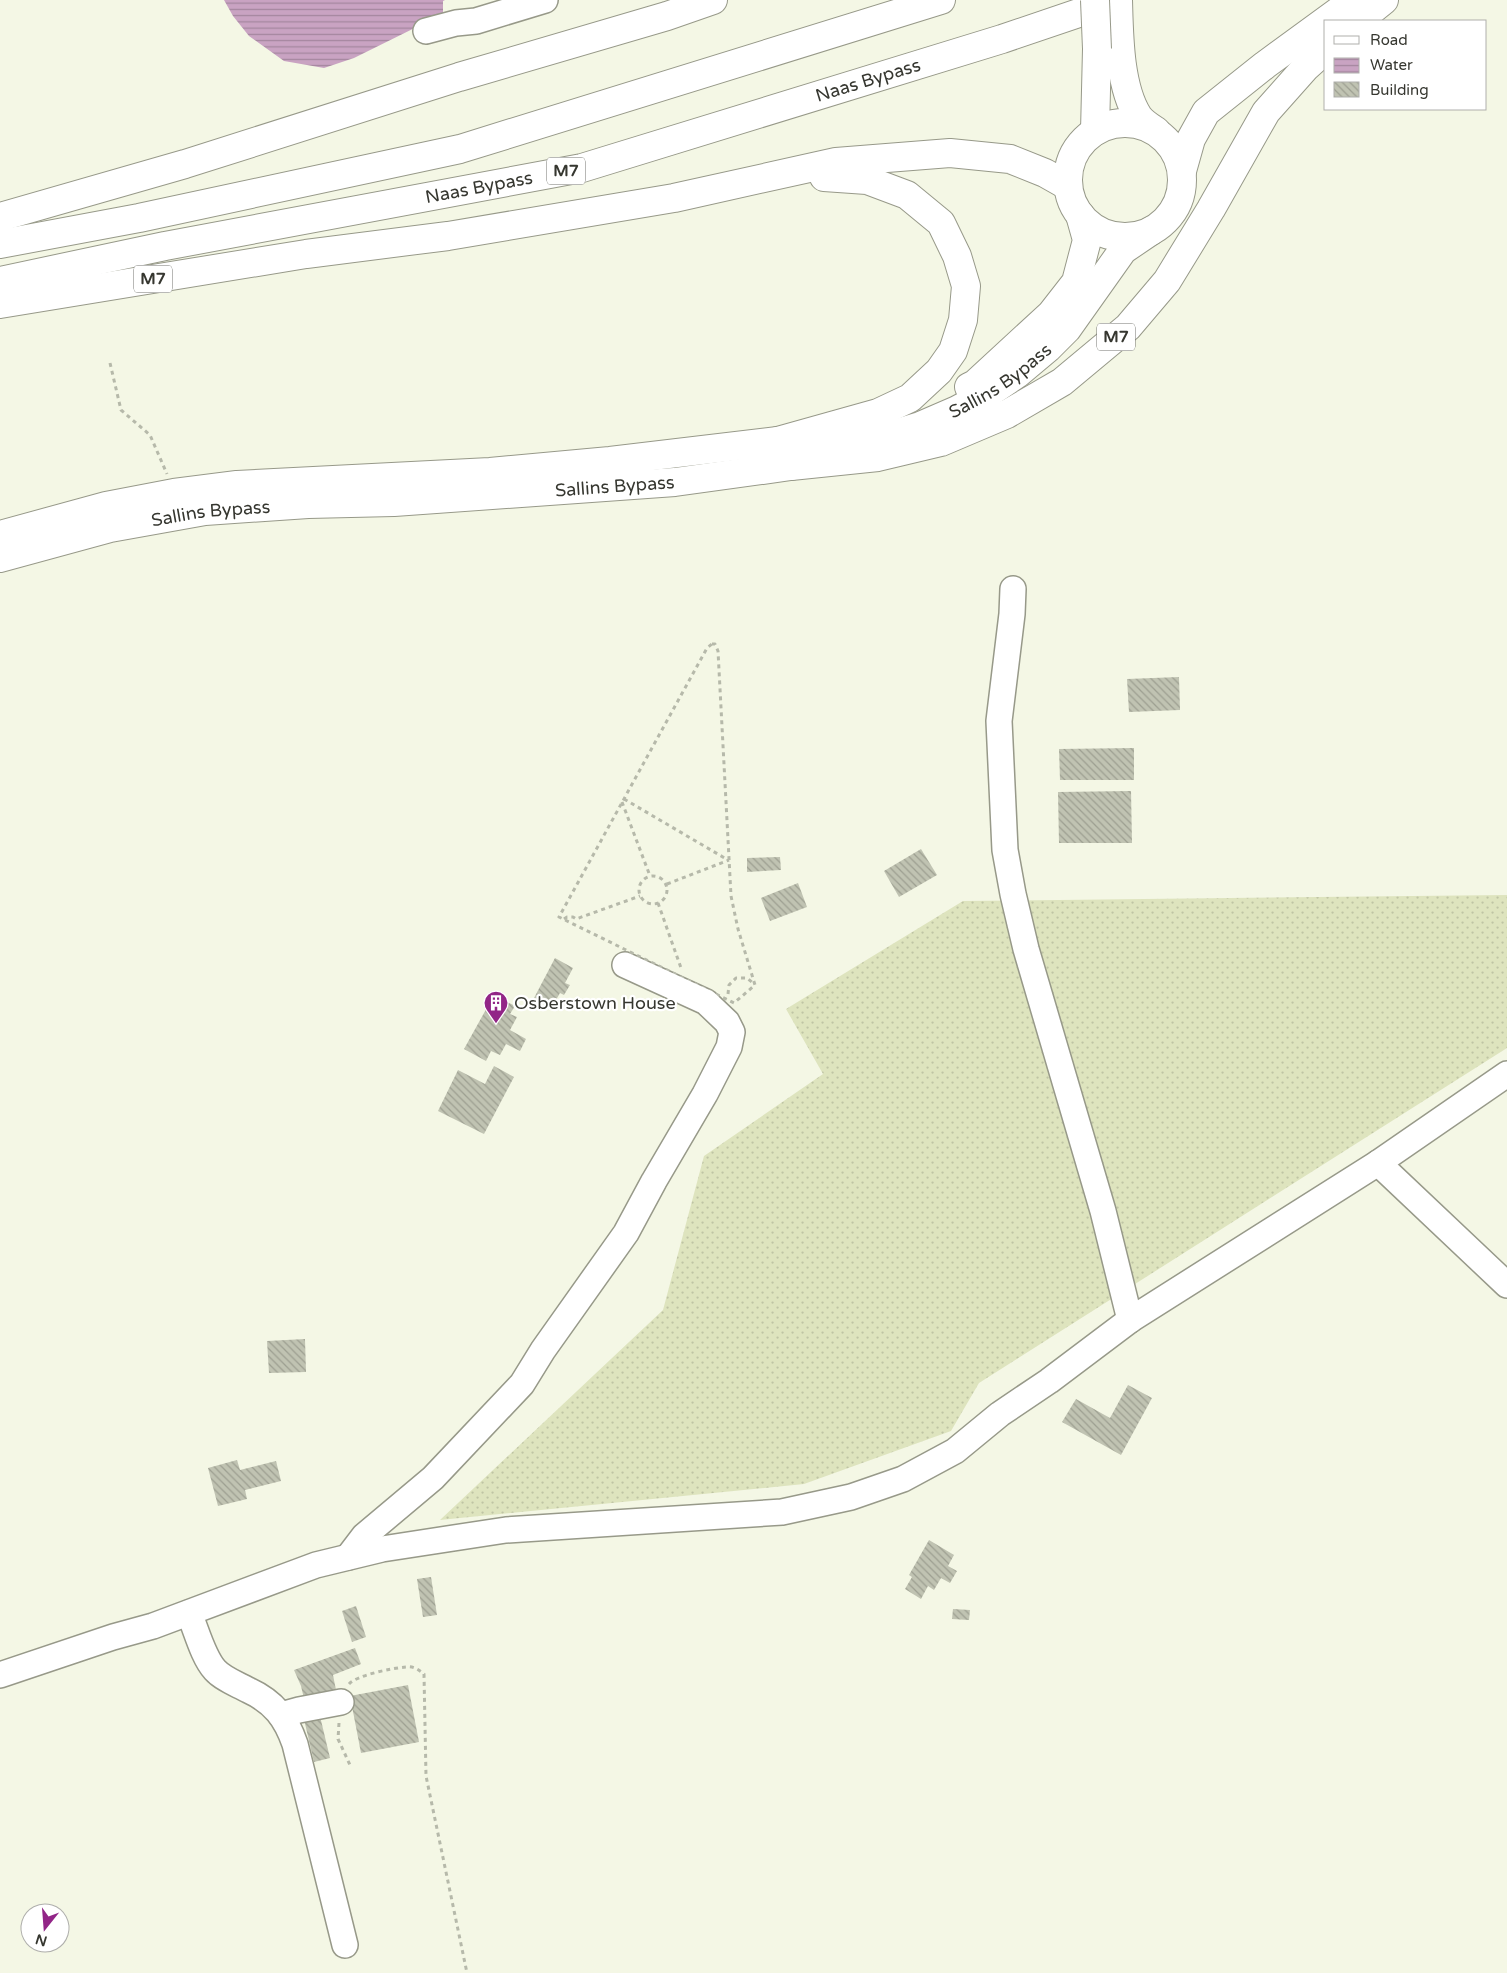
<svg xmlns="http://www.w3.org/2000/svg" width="1507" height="1973" viewBox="0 0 1507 1973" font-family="'Varela Round',sans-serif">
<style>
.grass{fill:url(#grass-dots)}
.water{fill:url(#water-rules)}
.building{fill:url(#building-back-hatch)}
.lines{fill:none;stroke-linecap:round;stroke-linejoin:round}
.minor-casing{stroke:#979989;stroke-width:28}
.major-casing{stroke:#979989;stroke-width:30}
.highway-casing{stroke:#979989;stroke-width:30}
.path{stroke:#b6b9aa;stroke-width:3;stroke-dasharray:4 4;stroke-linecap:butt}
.minor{stroke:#fff;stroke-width:25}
.major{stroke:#fff;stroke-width:28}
.highway{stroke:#fff;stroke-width:28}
.major-bridge-casing{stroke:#979989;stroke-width:30;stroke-linecap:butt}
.major-bridge{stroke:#fff;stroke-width:28}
.labels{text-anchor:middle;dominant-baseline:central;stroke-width:4.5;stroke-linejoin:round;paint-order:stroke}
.shield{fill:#fff;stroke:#72736e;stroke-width:1}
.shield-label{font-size:16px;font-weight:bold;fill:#363730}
.street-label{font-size:18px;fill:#363730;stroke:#fff}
.poi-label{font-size:18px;fill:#363730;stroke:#fff;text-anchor:start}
</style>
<defs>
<pattern id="grass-dots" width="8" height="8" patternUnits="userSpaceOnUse" patternTransform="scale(1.25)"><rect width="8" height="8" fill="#dee4be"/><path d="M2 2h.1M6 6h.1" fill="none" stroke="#bfc4a4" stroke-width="1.8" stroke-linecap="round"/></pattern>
<pattern id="water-rules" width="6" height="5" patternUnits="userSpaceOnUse" patternTransform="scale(1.25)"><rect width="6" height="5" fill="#c9a3c2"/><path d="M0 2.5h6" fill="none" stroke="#a4869e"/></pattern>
<pattern id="building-back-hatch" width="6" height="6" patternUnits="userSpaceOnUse" patternTransform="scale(1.25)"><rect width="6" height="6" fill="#c0c3b2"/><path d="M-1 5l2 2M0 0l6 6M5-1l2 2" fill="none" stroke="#9d9f91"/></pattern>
</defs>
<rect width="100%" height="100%" fill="#f4f7e5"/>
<path class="grass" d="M1507,895V1048L979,1383L951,1431L804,1484L440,1520L663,1310L704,1156L823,1074L786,1009L963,901Z"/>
<path class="water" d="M224,0H445L443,1V14L354,58L324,68L284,61L249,36L233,16Z"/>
<g class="building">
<path d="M1179,677L1180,710L1129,712L1127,679Z"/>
<path d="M1134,748V780H1060L1059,749Z"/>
<path d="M1131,791L1132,843H1059L1058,792Z"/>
<path d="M921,849L937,875L899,897L884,871Z"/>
<path d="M780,857L781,870L747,872V858Z"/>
<path d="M798,883L807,907L770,921L761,898Z"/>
<path d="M555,958L573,968L565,983L570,985L564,995L560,993L552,1007L534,998Z"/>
<path d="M494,995L515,1006L510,1014L517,1017L510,1030L526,1039L520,1051L506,1044L500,1055L491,1051L486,1061L464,1049Z"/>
<path d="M494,1066L514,1077L484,1134L438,1111L458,1070L485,1084Z"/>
<path d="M305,1339L306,1372L269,1373L267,1341Z"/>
<path d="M1128,1385L1152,1398L1121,1455L1062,1422L1076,1399L1110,1418Z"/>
<path d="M237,1460L240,1470L276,1461L281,1481L245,1490L247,1499L218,1506L208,1468Z"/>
<path d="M929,1540L954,1555L948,1566L957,1571L950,1583L941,1578L934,1590L928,1586L921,1599L905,1589L912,1577L909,1575Z"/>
<path d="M431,1577L437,1615L423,1617L417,1579Z"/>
<path d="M356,1606L366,1637L352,1642L342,1611Z"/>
<path d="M953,1609L970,1610L969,1620L952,1619Z"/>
<path d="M355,1648L361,1664L333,1675L337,1695L305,1703L301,1686L294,1670Z"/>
<path d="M408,1685L419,1742L361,1753L350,1696Z"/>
<path d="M319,1712L330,1758L314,1762L303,1715Z"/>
</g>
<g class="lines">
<defs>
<g id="minor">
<path d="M426,31L456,23L476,21L545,0"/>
<path d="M1013,589L1012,614L999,721L1005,850L1013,894L1026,949L1103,1211L1130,1320"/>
<path d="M1378,1163L1507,1285"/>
<path d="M348,1557L364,1536L433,1478L522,1384L543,1350L626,1233L654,1181L705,1094L729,1047L732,1032L727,1022L706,1002L625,965"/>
<path d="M189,1613C196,1629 203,1657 215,1670C223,1679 237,1684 248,1690C274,1702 286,1718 295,1744L345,1945"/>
<path d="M0,1675L113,1637L153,1626L316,1565L382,1549L506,1530L782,1512L851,1497L903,1479L955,1451L1000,1414L1049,1381L1130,1320L1378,1163L1507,1074"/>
<path d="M281,1715L299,1710L341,1702"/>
</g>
<g id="major">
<path d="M1118,0C1119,34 1119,86 1138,116C1142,122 1150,127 1156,131"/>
<circle cx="1125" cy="180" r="57"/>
<path d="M1095,131L1097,49"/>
<path d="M969,387L975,384L1051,314L1076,282L1087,240L1080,215"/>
<path d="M0,535L106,506L174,493L237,485L490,472L610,461L778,441L801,440"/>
<path id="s1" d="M0,558L110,528L205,511L308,504L394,502L675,482L791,466L920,426L957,410L989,393L1017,374L1048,348L1067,329L1123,250L1151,231"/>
</g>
<g id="highway">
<path d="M1358,21L1384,0"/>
<path d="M1182,171L1191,139L1206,112L1265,65L1354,0"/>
<path d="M0,217L185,164L459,77L667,16L713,0"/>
<path d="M0,244L139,218L460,149L941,0"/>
<path id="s2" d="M0,281L165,246L582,168L1002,39L1117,0"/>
<path d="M0,304L306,254L448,236L674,198L836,162L950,153L1010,159L1045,173L1068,186"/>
<path d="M778,441L878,413L910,398L939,371L953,351L963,320L966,286L957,256L941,223L907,195L867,180L824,177"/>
<path d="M791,466L878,457L941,442L1007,414L1062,382L1128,327L1167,281L1211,209L1266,112L1306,67L1326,49"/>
</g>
</defs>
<use href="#minor" class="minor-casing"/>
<use href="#major" class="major-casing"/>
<use href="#highway" class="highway-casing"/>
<g class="path">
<path d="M110,363L121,410L150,435L167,474"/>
<path d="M712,644H715L718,651L731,896L738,929L755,985L734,1003L559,917L707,648Z"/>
<path d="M624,799L728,860"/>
<path d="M622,802L650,876"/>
<circle cx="653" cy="890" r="14"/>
<path d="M667,884L729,860"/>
<path d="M658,903L681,968"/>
<path d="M564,919L567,917H573L576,919L640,896"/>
<path d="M728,994L729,985L736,978H747L753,983"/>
<path d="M349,1684C357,1675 393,1668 406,1667C413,1666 418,1669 424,1674L426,1776L467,1973"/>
<path d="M339,1723L338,1739L350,1765"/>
</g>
<use href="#minor" class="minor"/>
<use href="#major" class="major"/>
<use href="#highway" class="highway"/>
<defs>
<path id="major-bridge" d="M1095,0L1097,49"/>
</defs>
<use href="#major-bridge" class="major-bridge-casing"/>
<use href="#major-bridge" class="major-bridge"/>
</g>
<defs>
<symbol id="building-pin" viewBox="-11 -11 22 30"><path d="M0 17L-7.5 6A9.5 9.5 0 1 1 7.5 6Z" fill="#922587" stroke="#fff"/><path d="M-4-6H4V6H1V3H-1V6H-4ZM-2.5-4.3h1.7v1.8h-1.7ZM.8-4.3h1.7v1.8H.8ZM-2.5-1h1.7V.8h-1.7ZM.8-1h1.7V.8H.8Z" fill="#fff"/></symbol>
</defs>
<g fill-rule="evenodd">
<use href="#building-pin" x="482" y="989" width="28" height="38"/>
</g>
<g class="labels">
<g class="shield">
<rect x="547" y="157.5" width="38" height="27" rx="4"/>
<rect x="134" y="265.5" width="38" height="27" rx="4"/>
<rect x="1097" y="323.5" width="38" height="27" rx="4"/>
</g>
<g class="shield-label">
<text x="566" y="171">M7</text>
<text x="153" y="279">M7</text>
<text x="1116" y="337">M7</text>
</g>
<g class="street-label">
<text stroke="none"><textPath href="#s2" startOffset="892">Naas Bypass</textPath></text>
<text stroke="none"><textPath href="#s2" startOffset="488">Naas Bypass</textPath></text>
<text stroke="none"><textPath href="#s1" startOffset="1026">Sallins Bypass</textPath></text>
<text stroke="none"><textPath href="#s1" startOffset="621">Sallins Bypass</textPath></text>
<text stroke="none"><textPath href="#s1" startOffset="216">Sallins Bypass</textPath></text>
</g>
<g class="poi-label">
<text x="514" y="1003">Osberstown House</text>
</g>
</g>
<rect x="1324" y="20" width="162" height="90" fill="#ffffff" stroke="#afafac"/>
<rect x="1334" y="36" width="25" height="8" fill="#ffffff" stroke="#afafac"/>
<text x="1370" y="45" font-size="15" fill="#363730">Road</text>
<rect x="1334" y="58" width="25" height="15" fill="url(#water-rules)" stroke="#afafac"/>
<text x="1370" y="70" font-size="15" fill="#363730">Water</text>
<rect x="1334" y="82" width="25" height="15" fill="url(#building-back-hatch)" stroke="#afafac"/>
<text x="1370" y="95" font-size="15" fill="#363730">Building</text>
<g transform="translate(45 1928) rotate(197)"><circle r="24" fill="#ffffff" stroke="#afafac"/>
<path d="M0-4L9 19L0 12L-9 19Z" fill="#922587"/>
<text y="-8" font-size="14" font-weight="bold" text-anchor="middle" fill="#363730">N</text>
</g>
</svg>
